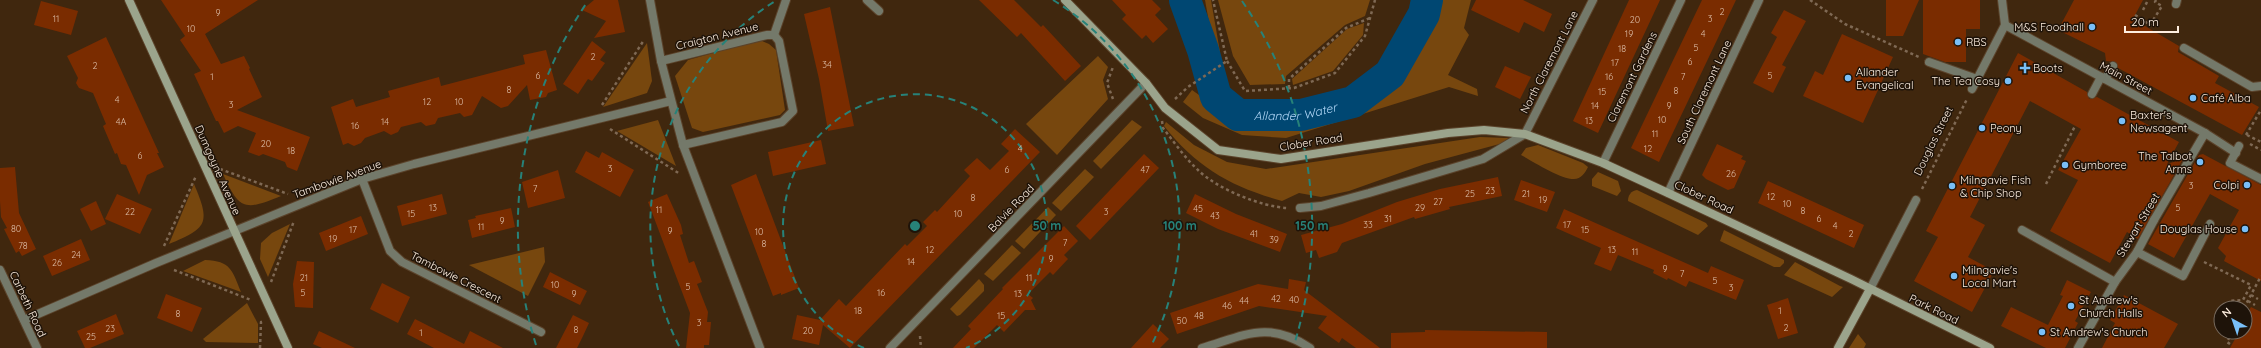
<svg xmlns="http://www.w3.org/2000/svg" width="2261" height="348" viewBox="0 0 2261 348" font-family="Quicksand,sans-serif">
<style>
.green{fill:#77470e}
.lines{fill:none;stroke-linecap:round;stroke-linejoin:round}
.river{stroke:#004772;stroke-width:32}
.building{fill:#7a2c00}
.lane-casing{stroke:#5b432b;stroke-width:10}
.street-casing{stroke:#5b432b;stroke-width:10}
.secondary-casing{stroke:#5b432b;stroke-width:10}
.path{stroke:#7f6954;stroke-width:2.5;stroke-dasharray:3 3;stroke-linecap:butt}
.lane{stroke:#74796a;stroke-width:8}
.street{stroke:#74796a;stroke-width:8}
.secondary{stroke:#9ba48c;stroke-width:8}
.ring{fill:none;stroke:#278279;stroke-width:2;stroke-dasharray:7 5}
.poi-dot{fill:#79bff8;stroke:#1e1309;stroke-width:1.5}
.labels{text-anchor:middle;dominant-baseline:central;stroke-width:3;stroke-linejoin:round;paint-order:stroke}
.number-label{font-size:9px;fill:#ddbea7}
.poi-label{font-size:11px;fill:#feeedf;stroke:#1e1309;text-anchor:start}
.street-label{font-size:11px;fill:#feeedf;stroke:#1e1309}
.water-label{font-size:12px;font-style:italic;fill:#b2d8f8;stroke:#1e1309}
.centre{fill:#278279;stroke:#1e1309;stroke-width:2}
.ring-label{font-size:12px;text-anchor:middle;font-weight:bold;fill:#278279;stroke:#1e1309;stroke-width:3;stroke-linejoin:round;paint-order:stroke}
</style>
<rect width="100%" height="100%" fill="#40270e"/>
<g class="green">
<path d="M1205,0H1211L1220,52L1216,62Z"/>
<path d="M1218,0H1370L1365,16L1345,25L1286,76L1285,84L1250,85L1233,56Z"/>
<path d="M1435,0H1471L1464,28L1469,35L1448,75L1477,89L1478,96L1449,87L1286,138L1242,135L1203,118L1183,102L1192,90L1236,121L1301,122L1372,100L1410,65Z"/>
<path d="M1364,23L1363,35L1333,71L1293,85L1292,79L1347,29Z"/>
<path d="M760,40L769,44L776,50L785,110L780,115L703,132L692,128L675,76L688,60Z"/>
<path d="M647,43L652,81L647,93L603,107Z"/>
<path d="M1098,56L1108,67L1103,80L1108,99L1057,155L1026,124Z"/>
<path d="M658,120L676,166L617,131Z"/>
<path d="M1132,120L1142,127L1101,169L1093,161Z"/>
<path d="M1166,122L1194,145L1227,162L1266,169L1480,137L1508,138L1507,142L1425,164L1349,191L1321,197L1299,193L1282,201C1232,187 1197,168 1164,126Z"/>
<path d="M1538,145L1583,163L1588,167C1585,173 1581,179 1574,179C1560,179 1534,162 1521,155L1526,148Z"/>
<path d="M1085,169L1094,177L1061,211L1052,203Z"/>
<path d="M1598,172L1618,181L1621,191L1617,196L1592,186V179Z"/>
<path d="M223,174L281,196C245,211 239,210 223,174Z"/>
<path d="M194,184C211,224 207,228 169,244Z"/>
<path d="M1637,190L1706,223L1708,226L1698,235L1628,201C1628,195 1631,191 1637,190Z"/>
<path d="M1048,207L1056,215L1024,249L1015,241Z"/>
<path d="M290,224L268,277L260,259L261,243L272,233Z"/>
<path d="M1724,230L1784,260V263L1780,267H1774L1720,241Z"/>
<path d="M1012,245L1021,253L993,281L984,274Z"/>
<path d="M544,247L545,262L528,296L469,265Z"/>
<path d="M205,260C231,261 232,270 241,292L183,271Z"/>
<path d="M1795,262L1840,286L1843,287L1832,297L1784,275Z"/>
<path d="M979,279L984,285V291L960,315L957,316L950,309Z"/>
<path d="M247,303L258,324V343L206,342L203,339Z"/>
<path d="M1858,334L1866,344L1864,348H1849Z"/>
</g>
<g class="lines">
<path class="river" id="s1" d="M1185,0L1203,50L1216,97L1238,115H1301L1353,102L1390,74L1424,14L1427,0"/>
</g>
<g class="building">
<path d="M161,0H258L205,34L221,64L244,56L250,68L249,69L262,97L237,110L310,137L297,171L287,167L285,162L263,154L259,156L248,152L256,133L238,126L224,133L218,121H216L194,74L201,71L180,40L185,36Z"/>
<path d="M594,0H618L625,32L594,38L606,21L582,10Z"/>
<path d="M979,0H1014L1041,27L1043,25L1081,66L1065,81L1021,33L1017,37Z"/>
<path d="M1112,0H1152L1161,9L1155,15L1168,29L1153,43L1146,35L1142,39L1122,19L1126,15Z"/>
<path d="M1476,0H1523L1552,14L1544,32L1524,22L1519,33L1471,10Z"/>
<path d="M1629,0H1660L1598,133L1573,121Z"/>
<path d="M1702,0H1736L1659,162L1631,148Z"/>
<path d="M1886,0H1919L1903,36H1886Z"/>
<path d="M1923,0H1980V29H1966V62H1945L1923,54Z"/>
<path d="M2074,0H2143L2133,19L2179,46L2178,52L2219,76L2215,83L2259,107L2242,135L2118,68L2116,62L2106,61L2105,53L2058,30Z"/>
<path d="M41,1L78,11L71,35L34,25Z"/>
<path d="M830,7L854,126L828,131L819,79L804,14Z"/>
<path d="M1784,10L1806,21L1782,65L1786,67L1773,93L1753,83L1777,37L1771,33Z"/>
<path d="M1842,34L1893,57L1863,123L1803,96L1815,71L1823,75Z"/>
<path d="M106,37L159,153H157L164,167L147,175L139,195L126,165L121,164L117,153L115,154L103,126L106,124L93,93L79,88L76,83L78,78L67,56Z"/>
<path d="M592,41L606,52L600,60L605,63L592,81L588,79L578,94L563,84Z"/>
<path d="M546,50L557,90L548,93L546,97L530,100L527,85L508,106L501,108L482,96L472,115L464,117L460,113L438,118L435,124L426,126L421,122L401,127L398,132L391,135L384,131L365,138L361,143L354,146L348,143L343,145L331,107L353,99L356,107L390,97L388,91L439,77L441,86L525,64L523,55Z"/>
<path d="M2018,53L2087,92L2089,99L2097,97L2179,142L2167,164L2183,159L2138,239L2127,232L2110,263L2050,231L2078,180L2058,170L2081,129L2030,101L1970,217L1985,225L1968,257L1994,271L1972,312L1914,281L1938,237L1926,231Z"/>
<path d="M1505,66L1531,77L1520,99L1495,87Z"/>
<path d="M1015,129L1040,152L850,348L823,325L819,345L792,339L797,315L820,320L839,299L846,306L905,244L907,246L927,226L923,222L935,210L937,212L970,176L964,170L977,158L990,170L1009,151L1001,144Z"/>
<path d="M821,140L826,164L773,176L768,152Z"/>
<path d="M1717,144L1743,156L1741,159L1746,161L1734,188L1728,190L1706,179L1702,175Z"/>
<path d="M586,151L599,158L602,152L634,170L620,197L575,172Z"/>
<path d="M1144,154L1159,168L1090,240L1076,226Z"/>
<path d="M2203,154L2261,185V281L2224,261L2226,256L2218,248L2239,210L2210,194L2174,258L2148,244L2199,155Z"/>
<path d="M15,167L19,213L36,249L22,256L19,251L16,253L4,229L7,228L1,217L0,201V168Z"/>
<path d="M558,170L565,198L528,208L522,182Z"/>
<path d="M756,174L799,288L781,295V293L773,296L731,185Z"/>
<path d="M1498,177L1502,196L1449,207L1450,209L1415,219L1414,217L1342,243L1337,252L1319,258L1316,250L1306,253L1301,235L1342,224L1397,202L1440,189Z"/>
<path d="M1521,180L1555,192L1547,212L1514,200Z"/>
<path d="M1768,181L1864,225L1854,248L1758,203Z"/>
<path d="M117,194L152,209L140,234L105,219Z"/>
<path d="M442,194L447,214L402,226L397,206Z"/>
<path d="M667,194L681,225L683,234L680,235L689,263L694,261L702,282L697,284L708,312L707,322H711L709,345H704V348H686L690,313L648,202Z"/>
<path d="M1195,194L1236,214L1287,234L1280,252L1218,229L1186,213Z"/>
<path d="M96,201L106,224L91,231L80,209Z"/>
<path d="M511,208L515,227L472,238L468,220L476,218L475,216Z"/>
<path d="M1564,209L1708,273L1711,266L1744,280L1736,300L1689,281L1686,287L1668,278L1667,280L1653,273L1654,270L1618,255L1611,271L1594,264L1601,248L1556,228Z"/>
<path d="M361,216L368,234L326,251L319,233Z"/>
<path d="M1064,226L1078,241L1064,255L1068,259L1053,275L1050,272L1028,294L1033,298L1031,300L1036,310H1025L1004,332L997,325L974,348H953L971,329L968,326L1003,289L1002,288Z"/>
<path d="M81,239L90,260L52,276L43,256Z"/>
<path d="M297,261L314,262L313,308L295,307L293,284Z"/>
<path d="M550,272L587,291L580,305L543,287Z"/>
<path d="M1289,279L1306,282L1304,290L1380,348H1356L1342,338L1339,343L1318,328L1327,316L1259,306L1177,334L1170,313L1258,284L1288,289Z"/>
<path d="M2067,280L2091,292L2075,321L2078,323L2065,348H2046L2001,326L2011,307L2048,325L2063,296L2060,295Z"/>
<path d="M382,283L410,297L398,323L370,309Z"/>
<path d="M166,294L202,308L192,332L157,318Z"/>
<path d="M2124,295L2178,324L2164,348H2102L2115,323L2110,320Z"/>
<path d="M1788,298L1798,333L1778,339L1767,305Z"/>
<path d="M2251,307L2261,312V348H2230L2239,332H2245V318Z"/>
<path d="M116,314L124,334L90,348H85L77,331Z"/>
<path d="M573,315L589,323L583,336L577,348H556Z"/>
<path d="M415,319L464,344L470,331L503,348H434L407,334Z"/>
<path d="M1153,324L1169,339L1160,348H1131Z"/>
<path d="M1425,330L1547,332V348H1391V333L1425,332Z"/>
<path d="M319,331L355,348H322L313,344Z"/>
</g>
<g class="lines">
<defs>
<g id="lane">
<path d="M867,0L879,11"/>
<path d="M2176,4L2177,0"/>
<path d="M774,35L786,0"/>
<path d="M2184,48L2252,87L2261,86"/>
<path d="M2022,230L2115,282"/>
<path d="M2137,252L2183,276L2210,224"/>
<path d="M2078,348L2115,282L2137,252L2154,220"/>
</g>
<g id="street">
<path d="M650,0L661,61L683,145L760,348"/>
<path d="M2005,25L2205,133L2236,153"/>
<path d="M661,61L767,35H774L779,41L793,111L782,122L683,145"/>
<path d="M1929,62L1977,79"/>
<path d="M2105,79L2113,66"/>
<path d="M1972,89L2005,25L2002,0"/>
<path d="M2092,94L2101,77"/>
<path d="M2239,146L2230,163L2261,179"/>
<path d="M1603,163L1681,0"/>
<path d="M362,179L390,251L402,262L541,332"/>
<path d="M1668,193L1759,0"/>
<path d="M1300,208L1321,206L1369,193L1483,159L1525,134L1593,0"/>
<path d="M2154,220L2205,133"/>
<path d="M0,270L37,348"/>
<path d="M1870,289L1916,200"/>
<path d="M24,320L156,263L362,179L414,164L671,101"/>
<path d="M890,348L1146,83"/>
<path d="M1202,348C1246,335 1268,320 1310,348"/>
</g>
<g id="secondary">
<path d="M129,0L288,348"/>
<path d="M1065,0L1146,83L1165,108L1218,150L1281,159L1448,133L1484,130L1525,134L1603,163L1668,193L1851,279L1990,348"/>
<path d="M1838,348L1870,289"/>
</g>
</defs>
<use href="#lane" class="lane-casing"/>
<use href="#street" class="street-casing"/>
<use href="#secondary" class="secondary-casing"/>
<g class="path">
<path d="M1810,0L1845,24L1919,57"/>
<path d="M2143,10L2148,0"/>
<path d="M2135,15L2150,25L2162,6L2155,2L2156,0"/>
<path d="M1227,61L1245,91L1294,88L1335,73L1365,36L1375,0"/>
<path d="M1289,88V79L1346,28L1370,18"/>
<path d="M1113,99L1107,83L1113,67"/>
<path d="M1175,99L1188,87L1227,61L1213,0"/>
<path d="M602,105L644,40"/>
<path d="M1162,121L1163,128C1174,142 1185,158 1198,170C1217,189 1262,207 1288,208"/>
<path d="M610,129L680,174"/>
<path d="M2246,135L2261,110"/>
<path d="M2247,135L2261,142"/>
<path d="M2250,144L2261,150"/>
<path d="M220,169L288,194"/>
<path d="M2046,184L2075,126"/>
<path d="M1922,189L1967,99"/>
<path d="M164,246L196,176"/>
<path d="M2204,262L2251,285L2243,300L2229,301"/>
<path d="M174,270L251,300"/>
<path d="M271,282L294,221"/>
<path d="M2251,295L2258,299"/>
<path d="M2248,301L2255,305"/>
<path d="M2244,308L2261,276"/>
<path d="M2245,313L2247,314"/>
<path d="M2220,319L2221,320"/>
<path d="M2233,332L2238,334"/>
<path d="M920,336L921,348"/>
<path d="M2230,344L2227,342L2232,332"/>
<path d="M260,348L261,322H262"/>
</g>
<use href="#lane" class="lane"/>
<use href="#street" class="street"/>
<use href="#secondary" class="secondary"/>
</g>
<g class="ring">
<path d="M864 348A132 132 0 1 1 966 348"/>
<path d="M679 346A265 265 0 0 1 777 0M1053 0A265 265 0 0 1 1151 346"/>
<path d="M536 345A397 397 0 0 1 588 1M1242 1A397 397 0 0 1 1294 345"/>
</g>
<g class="poi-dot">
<circle cx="2092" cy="27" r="4"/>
<circle cx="1958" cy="42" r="4"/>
<path d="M2023 62h4v4h4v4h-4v4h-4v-4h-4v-4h4z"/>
<circle cx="1848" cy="78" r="4"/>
<circle cx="2008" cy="81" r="4"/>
<circle cx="2193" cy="98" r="4"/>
<circle cx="2122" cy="121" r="4"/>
<circle cx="1982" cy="128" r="4"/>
<circle cx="2200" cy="162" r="4"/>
<circle cx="2065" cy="165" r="4"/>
<circle cx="2247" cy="185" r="4"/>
<circle cx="1952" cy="186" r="4"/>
<circle cx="2245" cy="229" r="4"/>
<circle cx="1954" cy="276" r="4"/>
<circle cx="2071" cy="306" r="4"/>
<circle cx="2042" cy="332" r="4"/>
</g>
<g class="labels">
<g class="number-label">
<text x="1722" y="11">2</text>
<text x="218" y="12">9</text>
<text x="56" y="18">11</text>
<text x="1710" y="18">3</text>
<text x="1635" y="19">20</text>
<text x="191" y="28">10</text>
<text x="1629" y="33">19</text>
<text x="1703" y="33">4</text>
<text x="1696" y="47">5</text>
<text x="1622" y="48">18</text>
<text x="593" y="56">2</text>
<text x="1690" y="61">6</text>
<text x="1615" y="62">17</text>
<text x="827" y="64">34</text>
<text x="95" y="65">2</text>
<text x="538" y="75">6</text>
<text x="1770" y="75">5</text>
<text x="212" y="76">1</text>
<text x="1609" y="76">16</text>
<text x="1683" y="76">7</text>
<text x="509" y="89">8</text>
<text x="1676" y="90">8</text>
<text x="1602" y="91">15</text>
<text x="117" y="99">4</text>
<text x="427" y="101">12</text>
<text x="459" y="101">10</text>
<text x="231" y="104">3</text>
<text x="1595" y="105">14</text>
<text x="1669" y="105">9</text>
<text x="1662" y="119">10</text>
<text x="1589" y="120">13</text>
<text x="121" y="121">4A</text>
<text x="385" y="121">14</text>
<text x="355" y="125">16</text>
<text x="1655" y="133">11</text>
<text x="266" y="143">20</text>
<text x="1020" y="148">4</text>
<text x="1648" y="148">12</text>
<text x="291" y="150">18</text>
<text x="140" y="155">6</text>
<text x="610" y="168">3</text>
<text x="1007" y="169">6</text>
<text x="1145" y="169">47</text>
<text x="1731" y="173">26</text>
<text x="2191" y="185">3</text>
<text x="535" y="188">7</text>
<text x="1490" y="190">23</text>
<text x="1470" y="193">25</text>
<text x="1526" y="193">21</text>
<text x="1771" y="196">12</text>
<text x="973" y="197">8</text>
<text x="1543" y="199">19</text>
<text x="1438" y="201">27</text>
<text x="1787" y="203">10</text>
<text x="433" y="207">13</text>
<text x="1420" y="207">29</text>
<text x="2178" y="207">5</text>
<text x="1198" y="208">45</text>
<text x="659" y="209">11</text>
<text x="1803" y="210">8</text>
<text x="130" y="211">22</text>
<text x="1106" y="211">3</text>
<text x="411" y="213">15</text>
<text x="958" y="213">10</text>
<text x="1215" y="215">43</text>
<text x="1388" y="218">31</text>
<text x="1819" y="218">6</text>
<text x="502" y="220">9</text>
<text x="1368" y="224">33</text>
<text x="1567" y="224">17</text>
<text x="1835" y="225">4</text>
<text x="481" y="226">11</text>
<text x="16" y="228">80</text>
<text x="353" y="229">17</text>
<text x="1585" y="229">15</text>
<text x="670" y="230">9</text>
<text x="759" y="231">10</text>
<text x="1254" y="233">41</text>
<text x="1851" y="233">2</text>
<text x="333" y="238">19</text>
<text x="1274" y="239">39</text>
<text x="1065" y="242">7</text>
<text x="764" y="243">8</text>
<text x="23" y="245">78</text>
<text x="930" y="249">12</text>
<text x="1612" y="249">13</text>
<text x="1635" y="251">11</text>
<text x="76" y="254">24</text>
<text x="1051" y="258">9</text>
<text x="911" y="261">14</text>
<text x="57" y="262">26</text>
<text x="1665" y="268">9</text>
<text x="1682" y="273">7</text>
<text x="304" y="277">21</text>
<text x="1029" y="277">11</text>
<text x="1715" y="280">5</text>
<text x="555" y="284">10</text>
<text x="688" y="286">5</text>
<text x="1731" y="287">3</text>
<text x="303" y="292">5</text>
<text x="881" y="292">16</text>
<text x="574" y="293">9</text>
<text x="1018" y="293">13</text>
<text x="1276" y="298">42</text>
<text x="1294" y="299">40</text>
<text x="1244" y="300">44</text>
<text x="1227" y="305">46</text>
<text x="858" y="310">18</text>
<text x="1780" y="310">1</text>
<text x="178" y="313">8</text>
<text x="1001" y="315">15</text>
<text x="1199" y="315">48</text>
<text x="1182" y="320">50</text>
<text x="699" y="322">3</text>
<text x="1786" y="327">2</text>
<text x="110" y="328">23</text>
<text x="576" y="329">8</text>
<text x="808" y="330">20</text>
<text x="421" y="332">1</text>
<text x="91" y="336">25</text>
</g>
<g class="poi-label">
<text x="2084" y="27" text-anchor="end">M&amp;S Foodhall</text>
<text x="1966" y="42">RBS</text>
<text x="2033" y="68">Boots</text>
<text x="1856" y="72">Allander<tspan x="1856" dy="13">Evangelical</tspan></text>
<text x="2000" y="81" text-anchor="end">The Tea Cosy</text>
<text x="2201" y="98">Café Alba</text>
<text x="2130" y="115">Baxter's<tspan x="2130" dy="13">Newsagent</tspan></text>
<text x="1990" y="128">Peony</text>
<text x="2192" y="156" text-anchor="end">The Talbot<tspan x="2192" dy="13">Arms</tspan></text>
<text x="2073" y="165">Gymboree</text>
<text x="1960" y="180">Milngavie Fish<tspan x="1960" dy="13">&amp; Chip Shop</tspan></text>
<text x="2239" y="185" text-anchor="end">Colpi</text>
<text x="2237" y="229" text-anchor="end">Douglas House</text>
<text x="1962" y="270">Milngavie's<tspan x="1962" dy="13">Local Mart</tspan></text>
<text x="2079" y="300">St Andrew's<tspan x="2079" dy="13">Church Halls</tspan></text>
<text x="2050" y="332">St Andrew's Church</text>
</g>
<g class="street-label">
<text transform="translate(717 36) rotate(-14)">Craigton Avenue</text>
<text transform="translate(1549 62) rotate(-63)">North Claremont Lane</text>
<text transform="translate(1632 77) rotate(-64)">Claremont Gardens</text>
<text transform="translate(2126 78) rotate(28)">Main Street</text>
<text transform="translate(1704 92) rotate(-65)">South Claremont Lane</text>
<text transform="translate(1933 141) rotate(-64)">Douglas Street</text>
<text transform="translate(1311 142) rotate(-9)">Clober Road</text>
<text transform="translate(218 170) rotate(66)">Dumgoyne Avenue</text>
<text transform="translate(337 179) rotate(-20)">Tambowie Avenue</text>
<text transform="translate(1704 197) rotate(25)">Clober Road</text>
<text transform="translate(1011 208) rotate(-46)">Balvie Road</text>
<text transform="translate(2138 225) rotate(-59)">Stewart Street</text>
<text transform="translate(456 277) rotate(27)">Tambowie Crescent</text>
<text transform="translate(28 304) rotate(65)">Carbeth Road</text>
<text transform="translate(1934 309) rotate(26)">Park Road</text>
</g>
<g class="water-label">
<text stroke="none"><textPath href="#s1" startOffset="188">Allander Water</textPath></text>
</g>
</g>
<circle cx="915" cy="226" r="6" class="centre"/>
<g class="ring-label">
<text x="1047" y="230">50 m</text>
<text x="1180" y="230">100 m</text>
<text x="1312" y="230">150 m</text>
</g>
<g transform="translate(2233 320) rotate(320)"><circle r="19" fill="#1e1309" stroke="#786b5f"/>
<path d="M0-3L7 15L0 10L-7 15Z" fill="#79bff8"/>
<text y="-6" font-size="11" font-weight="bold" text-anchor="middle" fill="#feeedf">N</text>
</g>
<path d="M2125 26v6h53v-6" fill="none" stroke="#feeedf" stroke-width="2"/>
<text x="2131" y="26" font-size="12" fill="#feeedf" stroke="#1e1309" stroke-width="3" paint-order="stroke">20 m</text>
</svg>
